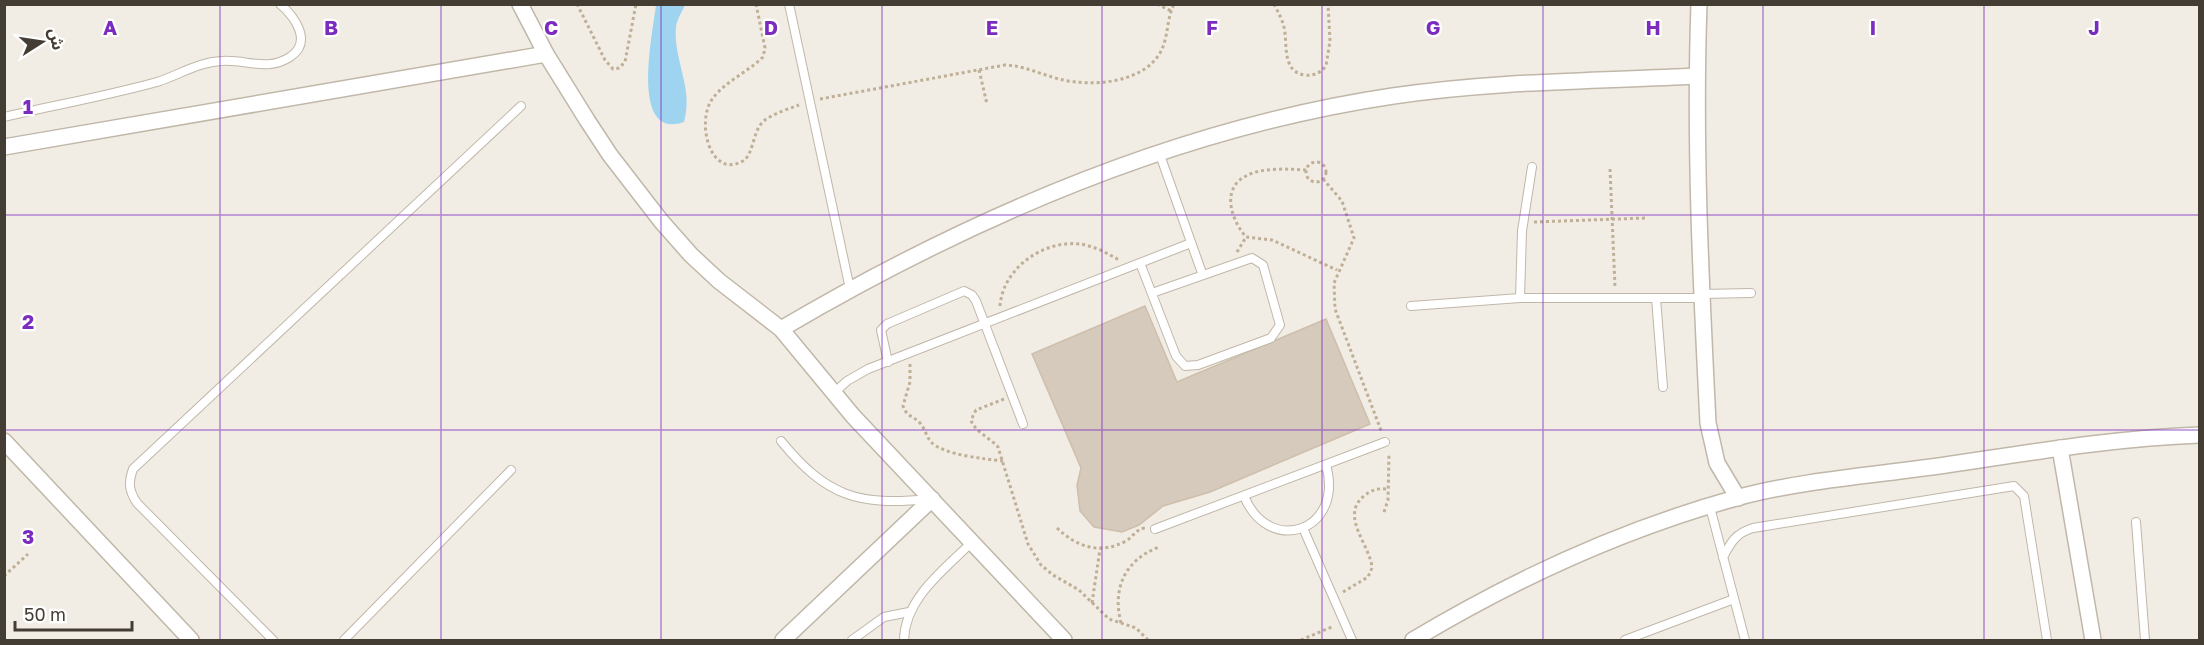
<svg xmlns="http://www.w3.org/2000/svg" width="2204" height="645" viewBox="0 0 2204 645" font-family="'Golos Text','Noto Sans Arabic',sans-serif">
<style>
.water{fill:#9fd4f0}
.building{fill:#d6cabc;stroke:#cebfac;stroke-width:1.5}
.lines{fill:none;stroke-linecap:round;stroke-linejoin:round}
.service-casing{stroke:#c0b7a9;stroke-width:10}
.minor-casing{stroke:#c0b7a9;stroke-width:18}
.path{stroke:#bfaf97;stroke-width:3;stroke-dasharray:3 3;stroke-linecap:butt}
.service{stroke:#fff;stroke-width:8}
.minor{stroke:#fff;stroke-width:15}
.grid{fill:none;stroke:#7b2cbf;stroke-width:1.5;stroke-opacity:0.55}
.grid-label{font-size:20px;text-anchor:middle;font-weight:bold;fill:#7b2cbf;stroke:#fff;stroke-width:4.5;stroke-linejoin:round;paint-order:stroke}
</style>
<rect width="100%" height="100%" fill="#f2ede4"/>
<path class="water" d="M656,5H685C682,12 677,19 676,27C673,60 694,88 684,122C629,141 653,32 656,5Z"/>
<path class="building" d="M1145,306L1177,382L1326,319L1370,424L1210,492L1163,506L1139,525L1122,532L1094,527L1080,511L1077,485L1081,468L1032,354Z"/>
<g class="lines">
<defs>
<g id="service">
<path d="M789,4L850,289"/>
<path d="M4,117C56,105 106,96 157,82C179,75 198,62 222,61C246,59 267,72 290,57C313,42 295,17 280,4"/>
<path d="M1160,155L1202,273"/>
<path d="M1140,263L1176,356L1185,366L1198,365L1271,338L1280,325L1263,265L1252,258L1152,293"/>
<path d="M1702,294L1751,293"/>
<path d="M1520,298L1522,231L1532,167"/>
<path d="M1656,298L1663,387"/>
<path d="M1411,306L1520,298H1703"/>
<path d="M888,362L881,330L887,324L964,291L972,295L976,301L1023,424"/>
<path d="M834,393L847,381L868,369L1191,243"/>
<path d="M781,441C827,497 858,506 929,499"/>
<path d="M1244,496C1269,557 1345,531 1326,465"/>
<path d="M1710,507L1745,640"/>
<path d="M2136,522L2145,640"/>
<path d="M1303,528L1352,640"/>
<path d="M1155,529L1385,442"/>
<path d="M1723,557C1731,542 1736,533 1753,528L2014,486L2024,496L2047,640"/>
<path d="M273,640L137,503C129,491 128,483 133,469L521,106"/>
<path d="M344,640L511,470"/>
<path d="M852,640L884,617L909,612"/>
<path d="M904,640C905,598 944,570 972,542"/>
<path d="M1625,640L1734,599"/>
</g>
<g id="minor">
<path d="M520,4L546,54L587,120L610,155L661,221L691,255L719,281L781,329L853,416L1064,640"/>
<path d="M1699,4C1694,144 1701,283 1708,423L1717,463L1738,498"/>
<path d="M4,147L546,54"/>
<path d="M781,329C968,219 1177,128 1393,96C1493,81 1596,81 1697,76"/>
<path d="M4,441L191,640"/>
<path d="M2060,448L2093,640"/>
<path d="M783,640L932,499"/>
<path d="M1413,640C1513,580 1624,529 1736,498C1806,479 1881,475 1952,464C2034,452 2116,438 2200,435"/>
</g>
</defs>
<use href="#service" class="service-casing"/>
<use href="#minor" class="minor-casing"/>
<g class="path">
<path d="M577,4L605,60L613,69L619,68L625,62L636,4"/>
<path d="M756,4L765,48L763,57C748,72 722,83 711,101C697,124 710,177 741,162C755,156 751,131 765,120C775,113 788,109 799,105"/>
<path d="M1157,4L1171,11"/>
<path d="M1274,4C1278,12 1282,19 1284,27C1288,43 1281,72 1305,75C1314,76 1320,73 1326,66L1330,41L1328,4"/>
<path d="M979,70L987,104"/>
<path d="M820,99L1005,65C1025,66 1040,74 1059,79C1090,87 1142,84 1160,53C1169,37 1166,20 1174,4"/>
<circle cx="1316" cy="172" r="10"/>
<path d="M1610,169L1615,287"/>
<path d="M1306,170C1289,169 1262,167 1246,176C1220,189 1232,221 1246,237L1272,240L1337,270"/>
<path d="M1323,179L1342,201L1354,238L1334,283L1335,309L1382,433"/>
<path d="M1534,222L1646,218"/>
<path d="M1237,252L1246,237"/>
<path d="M1000,306C1003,268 1043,240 1080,244C1094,246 1107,253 1119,260"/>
<path d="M910,364V382L903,406C906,416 913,416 919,422C925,428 926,436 931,442C943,455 986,459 1003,461"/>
<path d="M1004,399L976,410L971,420C974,431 990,438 998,447L1028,544L1041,565L1053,575L1079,590L1109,619L1136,628L1148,640"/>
<path d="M1384,512L1388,500L1389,453"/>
<path d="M1057,528C1077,547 1100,555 1126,541C1133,537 1136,529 1145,528"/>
<path d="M4,576L28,554"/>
<path d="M1343,592L1368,577L1372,568C1371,546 1339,516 1364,496C1371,490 1378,488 1387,489"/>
<path d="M1092,603L1100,549"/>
<path d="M1121,623C1112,588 1125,560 1159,547"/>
<path d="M1301,640L1334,626"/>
</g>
<use href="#service" class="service"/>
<use href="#minor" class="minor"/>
</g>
<path class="grid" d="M220,4V640M441,4V640M661,4V640M882,4V640M1102,4V640M1322,4V640M1543,4V640M1763,4V640M1984,4V640M4,215H2200M4,430H2200"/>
<g class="grid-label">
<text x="110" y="35">A</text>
<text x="331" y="35">B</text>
<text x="551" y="35">C</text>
<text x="771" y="35">D</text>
<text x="992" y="35">E</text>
<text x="1212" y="35">F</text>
<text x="1433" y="35">G</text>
<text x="1653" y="35">H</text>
<text x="1873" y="35">I</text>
<text x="2094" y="35">J</text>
<text x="28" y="114">1</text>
<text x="28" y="329">2</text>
<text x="28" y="544">3</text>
</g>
<rect width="2204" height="645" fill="none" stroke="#443d34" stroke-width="12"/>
<g transform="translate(42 42) rotate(78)" stroke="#ffffff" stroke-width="4.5" paint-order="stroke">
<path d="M0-4.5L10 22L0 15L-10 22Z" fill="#443d34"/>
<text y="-9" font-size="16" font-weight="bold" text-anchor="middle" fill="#443d34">ش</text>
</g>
<path d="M15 621v9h117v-9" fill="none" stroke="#443d34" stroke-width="3"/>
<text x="24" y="621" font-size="18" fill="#443d34" stroke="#ffffff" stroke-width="4.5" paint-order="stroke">50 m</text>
</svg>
